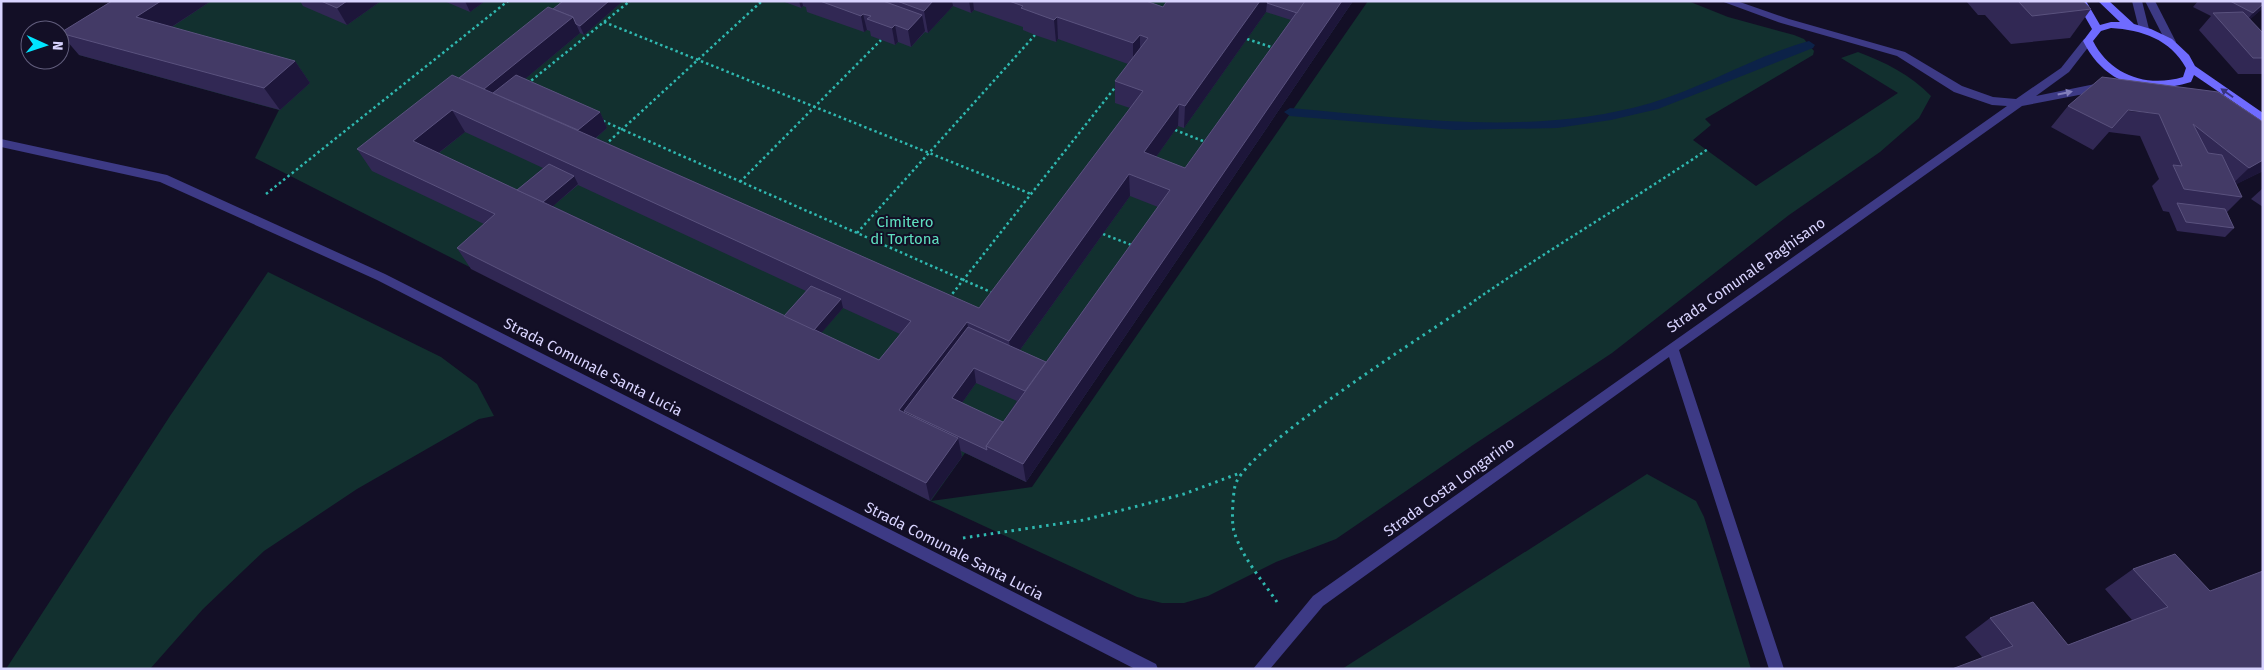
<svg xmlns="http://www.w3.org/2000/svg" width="2264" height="670" viewBox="0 0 2264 670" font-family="'Fira Sans',sans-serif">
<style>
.green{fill:#12302f}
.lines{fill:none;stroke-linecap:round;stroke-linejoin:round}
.stream{fill:#0c2248;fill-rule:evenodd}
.path-far1{stroke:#2fb8b0;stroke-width:2.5;stroke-dasharray:2.5 3;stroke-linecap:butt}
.path{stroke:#2fb8b0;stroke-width:3;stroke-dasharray:2.5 4.5;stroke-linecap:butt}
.street{fill:#3d3a85;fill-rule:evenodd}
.secondary{fill:#6f6bff;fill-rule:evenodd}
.wall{fill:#312854;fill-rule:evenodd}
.shaded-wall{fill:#1d163a}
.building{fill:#433a66;stroke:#5a527e;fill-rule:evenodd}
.oneway{fill:#837fbc}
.oneway2{fill:#38347d}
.labels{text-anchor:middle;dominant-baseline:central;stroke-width:4;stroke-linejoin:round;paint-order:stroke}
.park-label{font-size:15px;fill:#5fe0c0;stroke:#130f26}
.street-label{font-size:15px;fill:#d9d4ff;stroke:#130f26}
</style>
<rect width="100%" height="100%" fill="#130f26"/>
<g class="green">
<path d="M165,1H1353L1026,482L965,453L931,501L1032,487L1368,1H1688L1728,17L1794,35L1804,39L1814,51L1813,55L1705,119L1711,125L1693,140L1756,186L1898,93L1841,58L1858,52C1885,62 1911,75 1931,96L1919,118L1880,152L1789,215L1612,353L1473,445L1336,539L1276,562L1208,596L1184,603H1162L1137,597L930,501L255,158L279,110L79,55Z"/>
<path d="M268,272L441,357L477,384L494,416L479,419L357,489L264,551L203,609L150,669H6L170,416Z"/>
<path d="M1647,474L1696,501L1704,517L1751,669H1342Z"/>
</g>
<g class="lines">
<path class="stream" d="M1809,41L1815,45L1813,48L1658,109L1611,120L1557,128L1455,130L1290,116L1284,112L1290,108C1408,118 1534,137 1651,103C1705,87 1755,56 1809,41Z"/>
<g class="path-far1">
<path d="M604,22L1031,194"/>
<path d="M1247,39L1274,48"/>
<path d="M527,84L630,1"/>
<path d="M603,121L993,293"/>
<path d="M1175,130L1208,143"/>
<path d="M605,145L762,1"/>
<path d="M740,182L881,40"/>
<path d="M266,194L508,1"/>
<path d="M857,233L1035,35"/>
<path d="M1103,234L1134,246"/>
<path d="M949,298L1117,85"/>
<path d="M1474,301C1551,248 1631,201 1708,149"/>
</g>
<g class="path">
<path d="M963,538L1084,520L1184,494L1240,473"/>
<path d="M1277,602C1262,580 1241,556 1234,531C1231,523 1233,494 1235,486C1243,449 1436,328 1476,300"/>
</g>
<g class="street">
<path d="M1721,1H1737L1789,19L1905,52L1962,86L1993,97L2016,99L2061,68L2084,39L2088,38L2093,41L2069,72L2036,96L2105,82L2110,86L2105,90L2022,106L1679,350L1784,669H1769L1669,357L1323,606L1270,669H1253L1313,596L2007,106L1992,105L1954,92L1897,56L1781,23Z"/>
<path d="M2132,1H2142L2149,29L2148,31L2144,32L2139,29Z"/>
<path d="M2145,1H2155L2176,42L2175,44H2167Z"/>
<path d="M1,139L167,175L385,274L1156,664L1158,669H1135L377,280L160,182L1,147Z"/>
</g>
<path class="secondary" d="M2076,1H2086L2100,25L2111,22H2120L2098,1H2109L2134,24L2151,29L2172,39L2189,55L2195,66L2263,113V122L2194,75L2191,82C2146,96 2105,85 2083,41L2092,29ZM2111,28C2142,30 2170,39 2186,68L2183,77C2147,88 2110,75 2093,41L2101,31Z"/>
</g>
<g class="wall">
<path d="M112,1H211L172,27L295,61L310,83L280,110L79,55L60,33Z"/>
<path d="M300,1H381L347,25L303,6Z"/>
<path d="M444,1H485L470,12Z"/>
<path d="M563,1H623L584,35L580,33L525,79L600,112L607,128L596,138L979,308L1130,108L1115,103V81L1128,64L1058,39L1056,42L1035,35L1023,30V27L974,10L971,13L953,6L928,33L925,32L911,47L898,42L895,45L871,36L870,31L867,30L864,32L807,12L806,7L803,6L801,8L782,1H1146L1163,7L1167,1H1353L1026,482L961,451L962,457L930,501L471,269L457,248L484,224L372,171L357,149L459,78ZM1266,12L1291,20L1185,168L1156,157L1178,126L1184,128ZM465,132L543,168L517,190L439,153ZM578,185L806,291L784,316L553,206ZM1130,196L1158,207L1046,362L1020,350ZM843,308L900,334L879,360L821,333ZM976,383L1017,401L1003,422L962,403Z"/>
<path d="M1966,1H2083L2091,9L2070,38L2011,44L1985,15H1978Z"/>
<path d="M2198,1H2263V8L2250,19L2263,58V74H2238L2199,30L2211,16L2193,7Z"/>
<path d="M2068,106L2263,122V171L2236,184L2242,197L2227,212L2234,228L2225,237L2177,231L2169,212L2163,211L2152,186L2159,179L2140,136L2109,132L2093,150L2051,127Z"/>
<path d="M2263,188V207L2251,199Z"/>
<path d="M2133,569L2263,669L1982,657L1965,637L1990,618L2068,645L2132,620L2105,589Z"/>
</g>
<g class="shaded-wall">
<path d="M161,1H211L153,39L136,17Z"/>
<path d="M347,1H381L347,25L337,8Z"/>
<path d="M465,1H485L470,12Z"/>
<path d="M609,1H623L584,35L580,26Z"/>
<path d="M799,1H802L803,6L801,8Z"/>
<path d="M933,1H952L953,6L928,33L924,11Z"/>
<path d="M969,1H973L974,10L971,13Z"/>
<path d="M1260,1H1274L1267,3L1266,12L1184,128L1185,106Z"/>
<path d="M1342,1H1353L1026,482L1023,464Z"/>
<path d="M2263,4V8L2239,29L2253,13Z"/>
<path d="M863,14L867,30L864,32L861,16Z"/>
<path d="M922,15L925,31L911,47L908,30Z"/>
<path d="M573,17L580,33L501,99L481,91Z"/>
<path d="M1057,17L1058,39L1056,42L1054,20Z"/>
<path d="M895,25L898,42L895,45L892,28Z"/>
<path d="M1140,35V57L1133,65V43Z"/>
<path d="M295,61L310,83L280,110L264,88Z"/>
<path d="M1179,104L1178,126L1144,174V152Z"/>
<path d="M452,110L465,132L427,162L413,141Z"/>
<path d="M600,112L607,128L583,149L575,133Z"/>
<path d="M2263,160V171L2227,189L2249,168Z"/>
<path d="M1129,174L1130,196L1012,361L1009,341Z"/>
<path d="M574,176L578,184L542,216L537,207Z"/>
<path d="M841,299L843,308L811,345L808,337Z"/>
<path d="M967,322L971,342L907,425L899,410Z"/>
<path d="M974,368L976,383L955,413L952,398Z"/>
<path d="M958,438L962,457L930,501L926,483Z"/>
</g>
<g class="building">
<path d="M112,1H161L136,17L295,61L264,88L60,33Z"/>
<path d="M321,1H347L337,8Z"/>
<path d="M563,1H609L580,26L576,24L573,17L553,9Z"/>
<path d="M820,1H883L922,15L908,30L895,25L892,28L867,19L871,16L863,14L861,16Z"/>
<path d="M897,1H933L924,11Z"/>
<path d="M1009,1H1146L1163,7L1167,1H1260L1185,106L1179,104L1144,152L1185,168L1305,1H1342L1023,464L986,446L1170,190L1129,174L1009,341L967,322L899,410L958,438L926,483L457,248L495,214L357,149L452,75L979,308L1143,91L1115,81L1148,38L1140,35L1133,43L1057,17L1054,20L1021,8L1023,6ZM452,110L911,321L879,360L413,141Z"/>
<path d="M1268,1H1305L1297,13L1267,3Z"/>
<path d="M2018,1H2083L2091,9L2032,16Z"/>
<path d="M2230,1H2263V4L2253,13Z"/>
<path d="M548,7L573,17L484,89L459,78Z"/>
<path d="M2243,12L2263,33V58H2253L2213,13Z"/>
<path d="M516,75L600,112L578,130L493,93Z"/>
<path d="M2102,77L2218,92L2263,122V160L2249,168L2193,124L2208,153L2222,155L2242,197L2184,189L2173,165L2182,166L2159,114L2128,110L2112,128L2068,106Z"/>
<path d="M549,164L574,176L543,202L517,190Z"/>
<path d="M2177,203L2225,209L2234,228L2186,222Z"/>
<path d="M811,286L841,299L814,330L784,316Z"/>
<path d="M968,327L1046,362L1025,391L974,368L952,398L1003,422L986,446L987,450L904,411Z"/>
<path d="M2175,554L2210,591L2263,571V669H1952L2013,646L1990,618L2033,602L2068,645L2168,607L2133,569Z"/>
</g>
<defs><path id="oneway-solid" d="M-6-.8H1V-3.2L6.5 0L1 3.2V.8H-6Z" transform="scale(1.25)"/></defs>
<use class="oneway" href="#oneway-solid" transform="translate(2065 93) rotate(-12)"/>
<use class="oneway2" href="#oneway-solid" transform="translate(2227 93) rotate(-145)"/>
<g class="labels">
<g class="park-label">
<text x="905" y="222">Cimitero<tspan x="905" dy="17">di Tortona</tspan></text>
</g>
<g class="street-label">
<text transform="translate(1746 275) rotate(-35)">Strada Comunale Paghisano</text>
<text transform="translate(593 367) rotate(27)">Strada Comunale Santa Lucia</text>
<text transform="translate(1449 487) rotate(-36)">Strada Costa Longarino</text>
<text transform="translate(954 551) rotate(27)">Strada Comunale Santa Lucia</text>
</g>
</g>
<rect width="2264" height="670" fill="none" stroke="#d9d4ff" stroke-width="5"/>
<g transform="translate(45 45) rotate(93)"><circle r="24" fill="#130f26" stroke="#625e7d"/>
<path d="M0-4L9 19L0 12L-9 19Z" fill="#00e5ff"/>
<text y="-8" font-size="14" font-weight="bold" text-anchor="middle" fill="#d9d4ff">N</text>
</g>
</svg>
